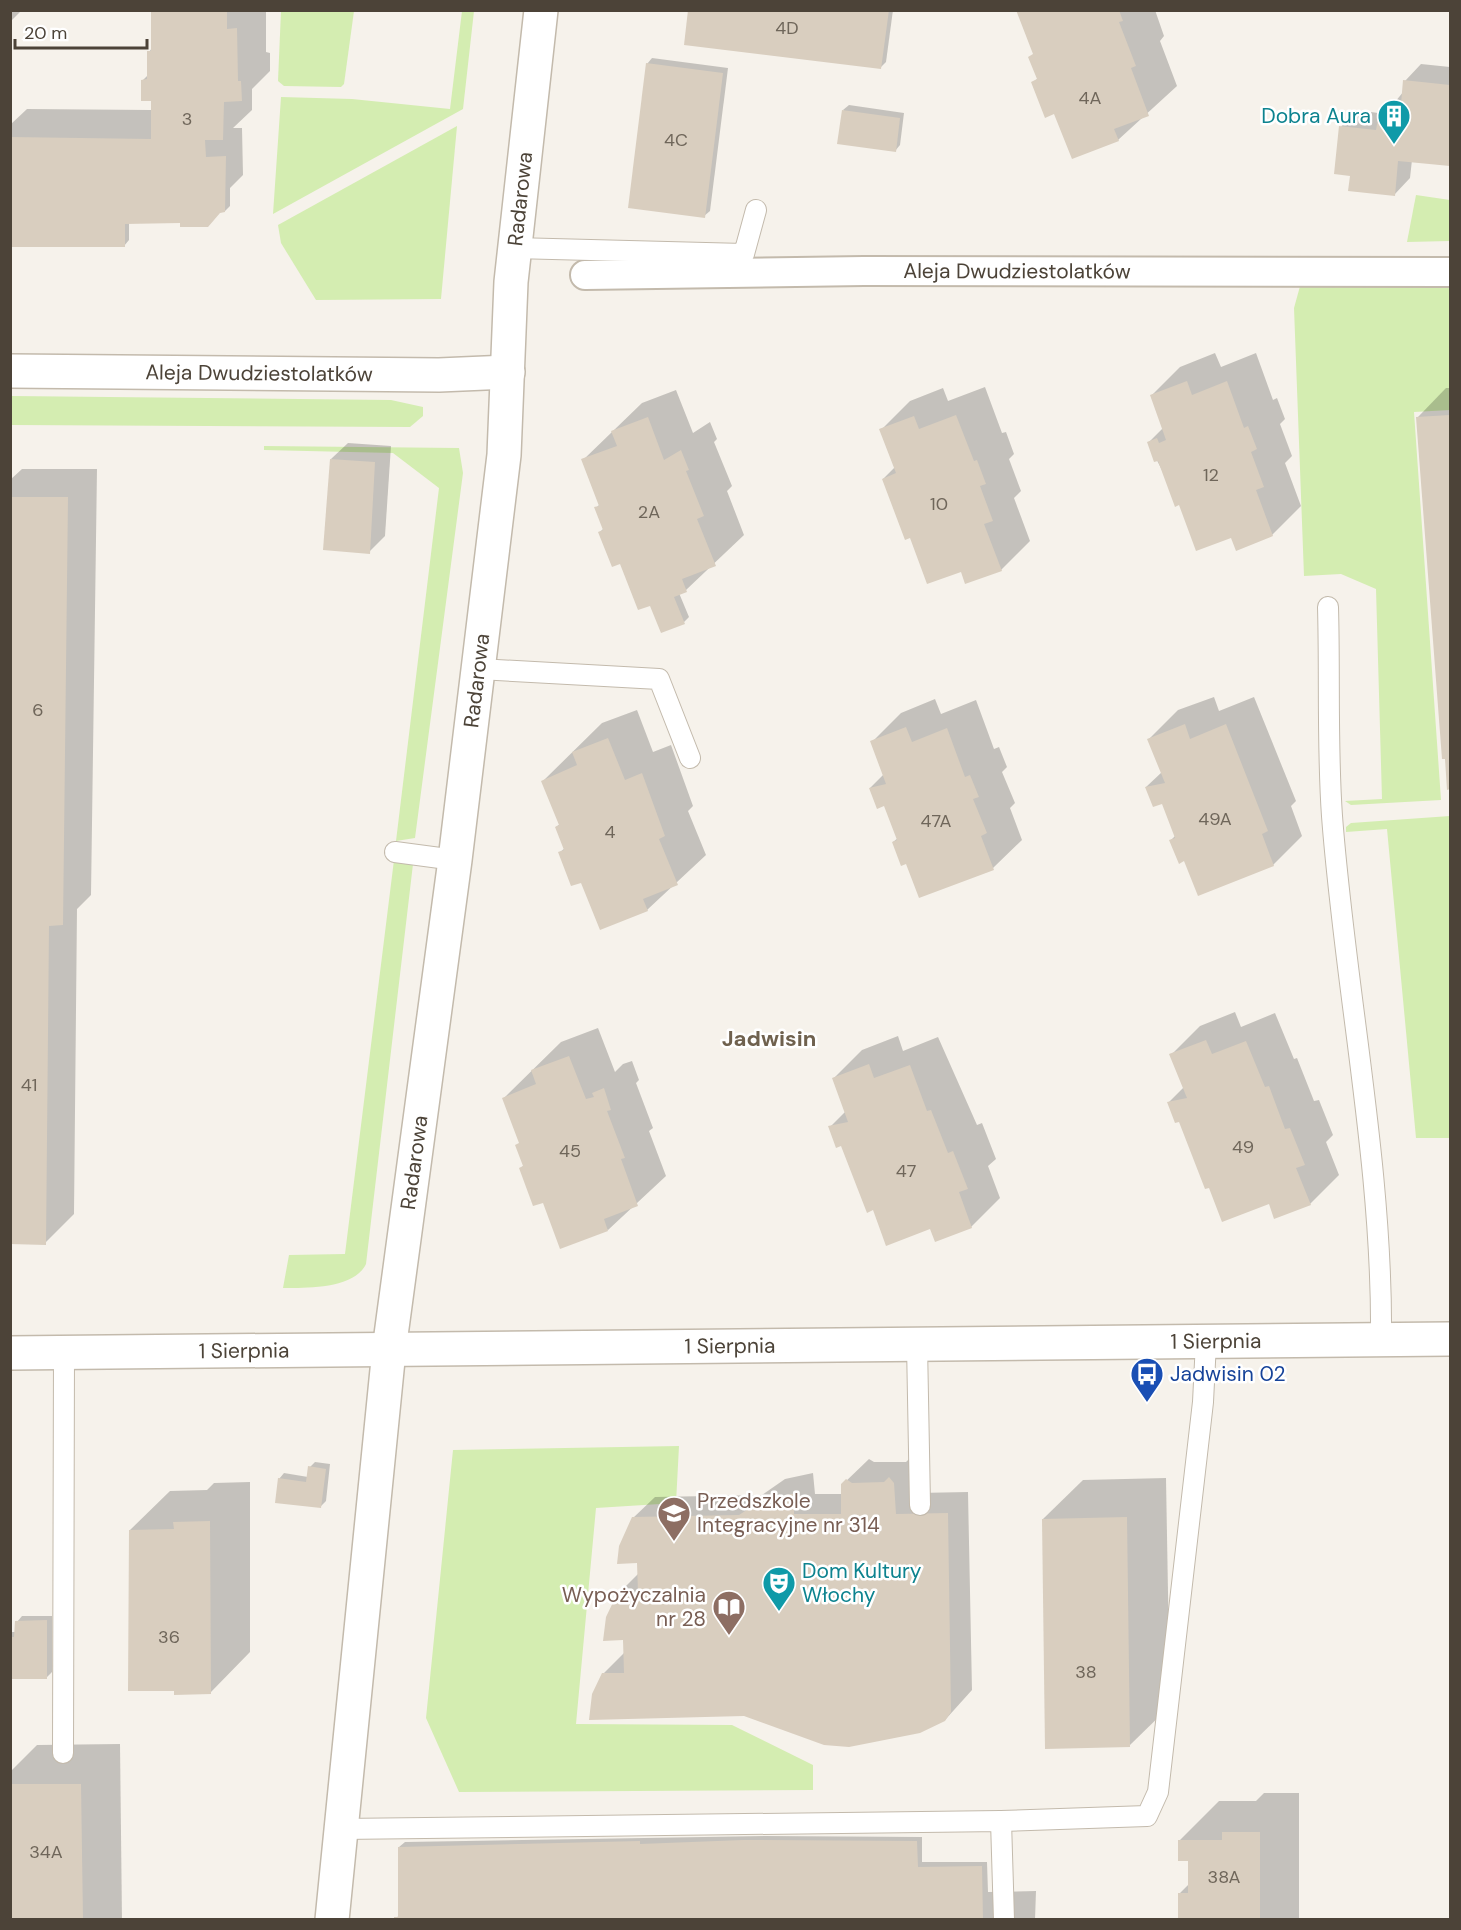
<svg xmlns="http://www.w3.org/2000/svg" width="1461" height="1930" viewBox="0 0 1461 1930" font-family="'DM Sans',sans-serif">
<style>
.green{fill:#d4edb1}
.shadow{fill:#0003}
.building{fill:#d9cebf}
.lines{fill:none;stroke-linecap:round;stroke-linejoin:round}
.service-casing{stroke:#c3baac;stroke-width:22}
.pedestrian-casing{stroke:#c3baac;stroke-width:32}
.minor-casing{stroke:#c3baac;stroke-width:36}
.tertiary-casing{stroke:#c3baac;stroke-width:36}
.service{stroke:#fff;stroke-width:20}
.pedestrian{stroke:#fff;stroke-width:28}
.minor{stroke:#fff;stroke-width:33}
.tertiary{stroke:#fff;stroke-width:33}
.labels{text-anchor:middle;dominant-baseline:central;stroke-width:5;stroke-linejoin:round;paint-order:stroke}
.number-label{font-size:18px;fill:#6f665a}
.culture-label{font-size:21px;fill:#0d838f;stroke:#fff;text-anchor:end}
.street-label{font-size:21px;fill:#4c4338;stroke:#fff}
.transit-label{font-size:21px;fill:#164399;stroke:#fff;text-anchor:start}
.education-label{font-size:21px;fill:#785e54;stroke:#fff;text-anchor:start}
.neighbourhood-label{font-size:22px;font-weight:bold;fill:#6f614e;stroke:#fff}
</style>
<rect width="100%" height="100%" fill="#f6f2eb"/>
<g class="green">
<path d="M281,11H354L344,84L341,87L284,86L278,81Z"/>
<path d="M462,11H474L463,109L273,214L281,97L352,99L450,109Z"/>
<path d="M457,126L441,299L316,300L281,243L278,225Z"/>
<path d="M1416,195L1450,200V241L1407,242Z"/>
<path d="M1450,278V410L1414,412L1441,800L1351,805L1345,801L1382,799L1376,589L1341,574L1304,576L1294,308L1302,279Z"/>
<path d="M11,396L391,400L423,407V416L410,427L11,425Z"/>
<path d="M264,446L459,448L463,473L415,838L396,841L439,488L393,453L264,450Z"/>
<path d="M1450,816V1138H1416L1387,829L1346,832V827L1351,823Z"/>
<path d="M394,860L413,864L366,1264C354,1289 308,1288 283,1288L289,1255L345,1254Z"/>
<path d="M679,1446L676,1503L596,1508L576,1724L732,1725L813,1765V1790L459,1792L426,1718L453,1450Z"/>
</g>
<g class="shadow">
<path d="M10,10H22L10,22Z"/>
<path d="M152,10H266V52L270,53V71L252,89V110L233,128H242L243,175L230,188V206L225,211L182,222H129V240L124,246L10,245V125L27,109L152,110V99L143,80L148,75L149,52L152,48Z"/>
<path d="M690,10H893L886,62L881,67Z"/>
<path d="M1018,10H1155L1164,36L1160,41L1177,86L1118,140L1055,112L1033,83L1038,78L1034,53Z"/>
<path d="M652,58L728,68L710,211L704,216L647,64Z"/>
<path d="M1421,64L1450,67V164L1412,160L1410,178L1394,195L1352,175L1341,127L1357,110L1385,114L1404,91L1405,81Z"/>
<path d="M849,105L904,113L900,145L895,151L843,110Z"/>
<path d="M1215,353L1221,367L1256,353L1273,400L1277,398L1285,419L1280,424L1292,456L1285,463L1301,506L1272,535L1232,536L1179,503L1148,443L1163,428L1151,396L1180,367Z"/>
<path d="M985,387L1002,433L1006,432L1014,454L1009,459L1021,491L1014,498L1030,541L1001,570H962L911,536L883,479L895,467L881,430L910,401L943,388L948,401Z"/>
<path d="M1446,388H1450L1449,788L1418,417Z"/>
<path d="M676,390L693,433L710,422L717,439L714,442L732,486L727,491L744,535L686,590L679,593L689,617L684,622L651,604L600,532L604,528L596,508L600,504L583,460L642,403Z"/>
<path d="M348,443L391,446L385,536L369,552L331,459Z"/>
<path d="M22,469H97L91,895L77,909L74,1214L45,1243H10V480Z"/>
<path d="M1214,697L1219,711L1254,697L1296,801L1291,806L1302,836L1273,865L1185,860L1171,840L1176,835L1163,802L1146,787L1162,772L1149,739L1178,710Z"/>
<path d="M935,699L941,714L976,700L994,749L999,747L1007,767L1002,772L1015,803L1010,808L1022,840L993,868L907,862L893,842L898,838L885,804L870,788L884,774L872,742L901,713Z"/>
<path d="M637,710L653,752L671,745L693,806L688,811L706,855L647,910L582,881L559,853L565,848L556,827L560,824L543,781L602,723Z"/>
<path d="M1235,1012L1241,1027L1275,1013L1294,1059L1297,1058L1314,1101L1319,1100L1333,1135L1326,1142L1339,1175L1310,1204L1270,1202L1179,1120L1169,1102L1184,1087L1171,1055L1200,1026Z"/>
<path d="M598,1028L615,1072L623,1064L632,1061L639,1080L636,1083L653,1128L649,1131L666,1176L608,1230L543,1201L521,1168L524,1165L520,1142L504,1098L561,1042Z"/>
<path d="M898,1036L903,1051L938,1037L977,1125L982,1123L996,1159L988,1166L1000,1198L971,1227H931L873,1208L842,1144L830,1127L846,1111L833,1079L862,1050Z"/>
<path d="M911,1457L917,1493L968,1492L972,1690L945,1720L744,1715L604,1673L625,1652L618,1594L639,1573L633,1518L655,1497L762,1495L785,1479L813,1473L815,1494H843V1484L869,1459L874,1462H906Z"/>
<path d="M315,1462L330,1464L326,1501L320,1507L279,1479L284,1473L308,1477L310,1467Z"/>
<path d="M1166,1478L1170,1706L1130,1745L1043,1519L1083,1480Z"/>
<path d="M250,1482V1652L211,1692L175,1690L130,1530L170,1491L207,1490L214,1483Z"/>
<path d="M22,1616H52V1672L46,1678H10V1632H16L17,1622Z"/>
<path d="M120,1744L122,1920H10V1772L37,1745Z"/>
<path d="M1264,1793H1299V1920H1179V1894L1189,1884V1860L1180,1840L1219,1801H1256Z"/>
<path d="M767,1836L922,1837V1862H987L988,1892L1036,1891L1035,1920H396L399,1914V1847L405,1842Z"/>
</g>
<g class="building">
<path d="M151,10H227V29L237,28L238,81H241L242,101L224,102L223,140H205L206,157L226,156L225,212L220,213L208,227H180V223L125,224V247H10V137L151,139V101H141V80L147,79V51H151Z"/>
<path d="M688,10H889L881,69L684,45Z"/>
<path d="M1016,10H1119L1123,21L1119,22L1136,66L1131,68L1149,116L1114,129L1119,141L1072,159L1054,114L1045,118L1031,82L1037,79L1028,57L1033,54Z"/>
<path d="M646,63L723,73L705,218L628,208Z"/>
<path d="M1403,80L1450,85V166L1398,161L1395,196L1348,191L1350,176L1334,174L1339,126L1376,130L1378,119L1389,120L1390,102L1401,104Z"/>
<path d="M842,110L900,118L896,152L837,144Z"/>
<path d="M1187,381L1192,395L1227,381L1244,428L1248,426L1257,449L1251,452L1264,487L1256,490L1273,536L1236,551L1231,538L1196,551L1179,505L1175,507L1158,461L1154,462L1147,442L1157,438L1159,443L1166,440L1150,395Z"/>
<path d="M956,415L974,461L977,460L986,484L980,486L993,521L984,524L1002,571L965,584L961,572L927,584L910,538L905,540L882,479L896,473L879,429L914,416L919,429Z"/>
<path d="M1450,415V789L1447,790L1445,759H1442L1416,417Z"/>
<path d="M648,417L664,460L681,450L689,470L686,471L704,516L697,519L716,566L682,579L687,592L674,597L685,624L661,633L650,606L638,610L620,564L612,567L598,532L603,530L594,507L599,506L581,459L617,446L611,431Z"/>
<path d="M330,459L375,462L370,554L323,550Z"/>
<path d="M10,497H68L63,925L49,926L46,1245L10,1244Z"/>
<path d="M1185,724L1190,739L1226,724L1268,831L1262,834L1274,866L1198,896L1184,861L1179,864L1169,840L1175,838L1162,804L1153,807L1145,787L1165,783L1147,739Z"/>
<path d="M906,727L912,742L947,728L965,777L970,775L979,797L973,799L987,833L981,836L994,870L919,898L906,864L901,866L892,842L897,840L884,806L877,809L869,788L886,784L870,741Z"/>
<path d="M608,738L625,780L642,773L665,836L659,839L678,885L643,899L648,911L600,930L581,883L571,886L558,852L564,850L555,827L559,825L541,781L577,765L572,752Z"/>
<path d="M1206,1040L1212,1054L1246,1041L1265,1087L1269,1086L1285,1129L1290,1128L1305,1165L1296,1168L1311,1205L1274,1219L1269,1204L1222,1222L1209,1188L1205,1189L1179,1122L1175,1123L1167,1102L1187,1098L1169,1054Z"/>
<path d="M569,1056L586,1099L594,1097L592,1093L604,1088L611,1110L607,1111L625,1158L621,1159L638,1206L604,1219L608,1231L560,1249L543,1203L533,1206L519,1168L523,1166L515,1145L519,1143L502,1098L536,1084L531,1070Z"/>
<path d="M869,1064L874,1078L910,1065L927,1111L931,1110L948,1153L953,1151L968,1189L959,1192L972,1228L935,1242L930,1229L886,1246L873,1210L867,1213L841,1146L836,1148L828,1126L848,1122L832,1078Z"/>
<path d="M308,1466L326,1469L321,1508L275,1503L278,1478L306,1482Z"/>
<path d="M889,1477L894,1483L896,1514L948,1513L951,1712L945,1721L920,1733L849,1747L824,1745L744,1716L589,1720L592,1694L602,1673H624L623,1640L603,1641L606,1617L617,1594L638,1593L637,1563L617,1564L619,1546L632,1517L739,1515L762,1500L791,1494H794V1514H841V1484L846,1479L852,1483L884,1482Z"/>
<path d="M1127,1517L1130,1747L1045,1749L1042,1519Z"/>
<path d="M210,1521L211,1694L174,1695V1691H128L129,1530L174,1529L173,1522Z"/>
<path d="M47,1620V1679H10V1637H14L15,1621Z"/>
<path d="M10,1784H81L83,1920H10Z"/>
<path d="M1222,1832H1260V1920H1178V1893H1188V1861H1178V1840H1222Z"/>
<path d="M743,1840L917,1841L918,1867L982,1866L983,1920H394V1917H398V1847L640,1841V1844Z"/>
</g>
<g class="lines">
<defs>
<g id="service">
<path d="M514,248L744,254L756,210"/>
<path d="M1328,607C1330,676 1327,746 1332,816C1345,990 1383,1165 1381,1340"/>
<path d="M479,669L659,679L690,758"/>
<path d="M395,852L455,860"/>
<path d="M917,1344L920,1505"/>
<path d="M63,1753L64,1352"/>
<path d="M1001,1821L1147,1816L1158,1792L1203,1402L1206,1342"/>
<path d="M341,1829L1001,1821L1004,1920"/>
</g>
<g id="pedestrian">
<path id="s1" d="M585,275L864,271L1450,272"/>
</g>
<g id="minor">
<path id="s2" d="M10,371L439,375L508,372"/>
<path id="s3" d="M332,1920L389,1350L455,860L504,455L511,282L541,10"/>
</g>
<g id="tertiary">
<path id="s4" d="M10,1353L1450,1339"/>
</g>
</defs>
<use href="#service" class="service-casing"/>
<use href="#pedestrian" class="pedestrian-casing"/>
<use href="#minor" class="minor-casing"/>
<use href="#tertiary" class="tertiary-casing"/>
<use href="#service" class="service"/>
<use href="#pedestrian" class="pedestrian"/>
<use href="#minor" class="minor"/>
<use href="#tertiary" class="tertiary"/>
</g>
<defs>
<symbol id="building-pin" viewBox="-11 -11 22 30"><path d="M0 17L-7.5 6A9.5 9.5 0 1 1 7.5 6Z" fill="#0f9aa8" stroke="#fff"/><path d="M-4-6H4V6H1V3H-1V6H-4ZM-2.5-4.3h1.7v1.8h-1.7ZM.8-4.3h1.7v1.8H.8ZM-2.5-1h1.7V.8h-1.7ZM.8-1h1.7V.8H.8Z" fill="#fff"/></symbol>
<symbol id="bus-pin" viewBox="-11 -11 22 30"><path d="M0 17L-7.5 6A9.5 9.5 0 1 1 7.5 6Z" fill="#1a4fb4" stroke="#fff"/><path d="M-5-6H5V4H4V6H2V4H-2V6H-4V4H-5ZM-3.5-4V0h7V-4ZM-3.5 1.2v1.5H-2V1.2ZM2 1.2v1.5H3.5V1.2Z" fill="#fff"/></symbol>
<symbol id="school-pin" viewBox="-11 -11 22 30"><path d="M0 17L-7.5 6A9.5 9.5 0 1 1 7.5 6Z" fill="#8d6e63" stroke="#fff"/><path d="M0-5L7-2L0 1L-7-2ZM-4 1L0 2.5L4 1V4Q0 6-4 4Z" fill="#fff"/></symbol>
<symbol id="theatre-pin" viewBox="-11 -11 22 30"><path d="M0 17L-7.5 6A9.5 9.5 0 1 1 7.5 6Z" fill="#0f9aa8" stroke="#fff"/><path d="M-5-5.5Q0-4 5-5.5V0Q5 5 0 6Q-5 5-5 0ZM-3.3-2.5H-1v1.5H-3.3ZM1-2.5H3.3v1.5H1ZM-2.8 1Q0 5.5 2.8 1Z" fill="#fff"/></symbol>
<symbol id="library-pin" viewBox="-11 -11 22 30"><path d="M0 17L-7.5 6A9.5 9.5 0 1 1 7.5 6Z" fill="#8d6e63" stroke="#fff"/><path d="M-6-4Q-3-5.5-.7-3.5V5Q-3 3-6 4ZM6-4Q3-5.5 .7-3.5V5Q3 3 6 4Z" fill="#fff"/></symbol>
</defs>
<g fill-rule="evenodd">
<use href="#building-pin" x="1375" y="97" width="38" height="52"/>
<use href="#bus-pin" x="1128" y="1355" width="38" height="52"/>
<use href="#school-pin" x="655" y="1494" width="38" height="52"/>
<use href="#theatre-pin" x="760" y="1564" width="38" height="52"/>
<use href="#library-pin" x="710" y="1588" width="38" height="52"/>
</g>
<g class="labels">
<g class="number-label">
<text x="787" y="28">4D</text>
<text x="1090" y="98">4A</text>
<text x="187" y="119">3</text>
<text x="676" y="140">4C</text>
<text x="1211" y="475">12</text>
<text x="939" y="504">10</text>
<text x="649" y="512">2A</text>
<text x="38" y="710">6</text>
<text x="1215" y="819">49A</text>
<text x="936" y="821">47A</text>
<text x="610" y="832">4</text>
<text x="29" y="1085">41</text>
<text x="1243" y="1147">49</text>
<text x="570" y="1151">45</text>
<text x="906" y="1171">47</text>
<text x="169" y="1637">36</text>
<text x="1086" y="1672">38</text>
<text x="46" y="1852">34A</text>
<text x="1224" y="1877">38A</text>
</g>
<g class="culture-label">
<text x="1371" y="116">Dobra Aura</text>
<text x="802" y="1571" text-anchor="start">Dom Kultury<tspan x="802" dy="24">Włochy</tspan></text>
</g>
<g class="street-label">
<text stroke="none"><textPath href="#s3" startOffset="1732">Radarowa</textPath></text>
<text stroke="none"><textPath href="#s1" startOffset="432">Aleja Dwudziestolatków</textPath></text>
<text stroke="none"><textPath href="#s2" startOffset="249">Aleja Dwudziestolatków</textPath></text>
<text stroke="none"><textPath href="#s3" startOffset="1248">Radarowa</textPath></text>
<text stroke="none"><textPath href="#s3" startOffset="762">Radarowa</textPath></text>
<text stroke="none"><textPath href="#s4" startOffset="1206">1 Sierpnia</textPath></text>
<text stroke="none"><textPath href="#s4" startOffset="720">1 Sierpnia</textPath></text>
<text stroke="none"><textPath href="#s4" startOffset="234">1 Sierpnia</textPath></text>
</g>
<g class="transit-label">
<text x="1170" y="1374">Jadwisin 02</text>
</g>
<g class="education-label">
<text x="697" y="1501">Przedszkole<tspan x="697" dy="24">Integracyjne nr 314</tspan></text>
<text x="706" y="1595" text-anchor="end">Wypożyczalnia<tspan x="706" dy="24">nr 28</tspan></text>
</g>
<g class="neighbourhood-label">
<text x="769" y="1038">Jadwisin</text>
</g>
</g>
<rect width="1461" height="1930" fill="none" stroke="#4c4338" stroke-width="24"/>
<path d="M15 39v9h132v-9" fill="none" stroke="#4c4338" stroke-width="3"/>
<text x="24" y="39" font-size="18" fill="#4c4338" stroke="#ffffff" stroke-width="4.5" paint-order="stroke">20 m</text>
</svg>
